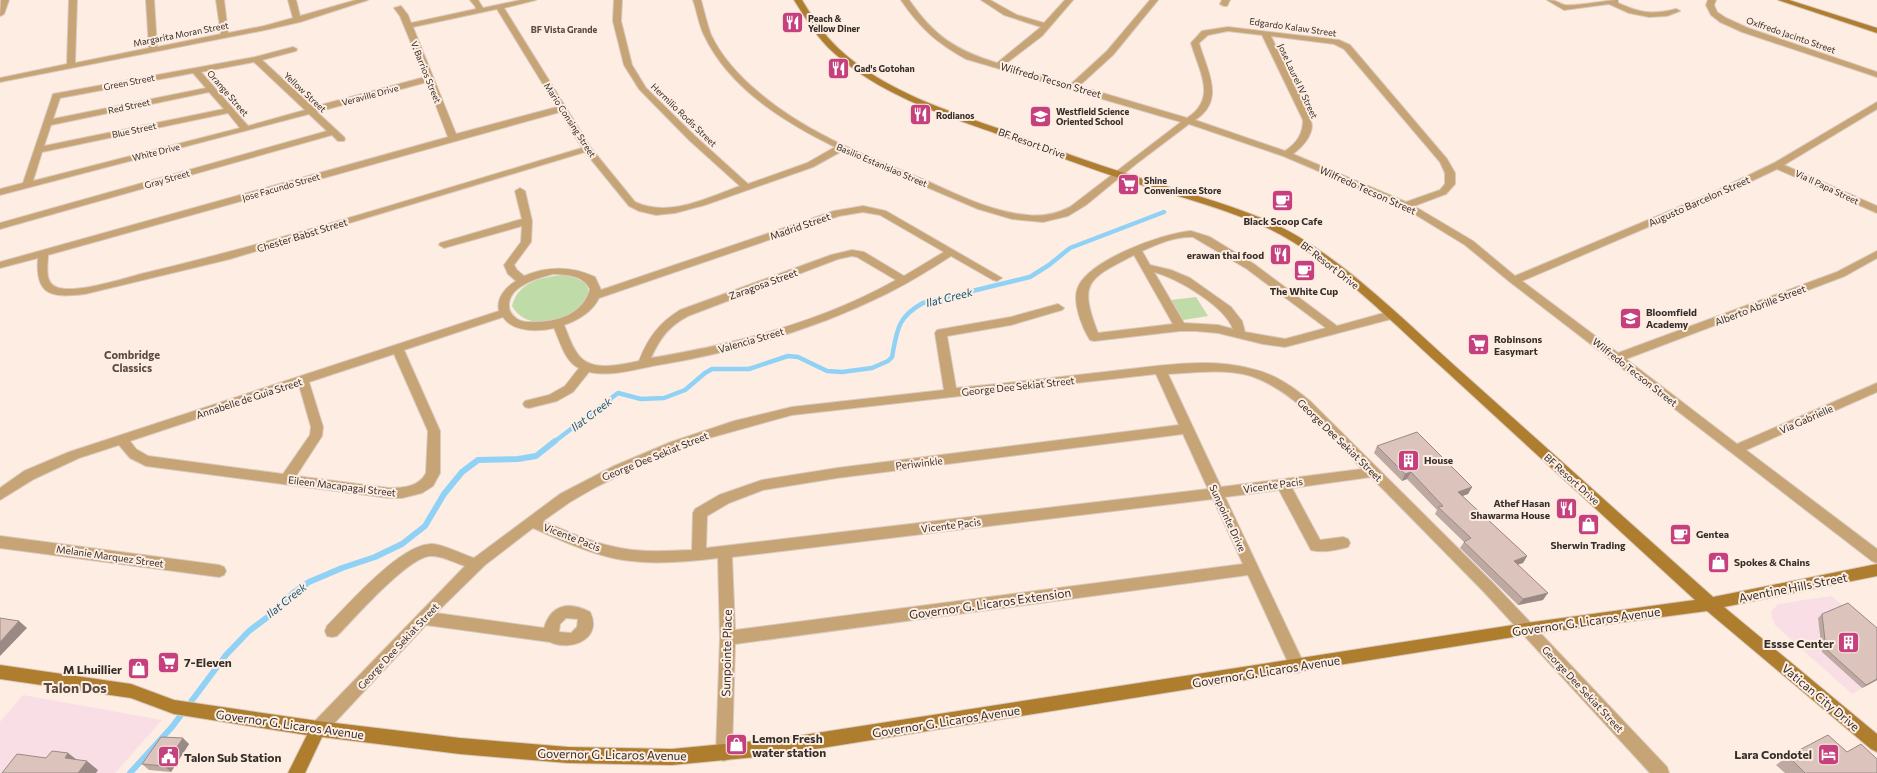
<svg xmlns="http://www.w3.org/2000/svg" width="1877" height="773" viewBox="0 0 1877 773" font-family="Commissioner,sans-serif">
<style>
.commercial{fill:#f9dfe5}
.green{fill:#bfdba8}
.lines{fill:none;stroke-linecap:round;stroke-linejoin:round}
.stream-far1{stroke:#90d2f6;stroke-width:4.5}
.stream{stroke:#90d2f6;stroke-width:6}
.street-casing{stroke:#d9cac1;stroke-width:2}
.secondary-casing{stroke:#d9cac1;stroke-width:2}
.street{fill:#c6a475;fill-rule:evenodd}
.secondary{fill:#af7d2e;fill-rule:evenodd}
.wall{fill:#bda9a2}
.shaded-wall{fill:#9a8984}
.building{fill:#dcc4bc;stroke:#9a8984}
.labels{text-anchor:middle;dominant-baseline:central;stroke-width:4;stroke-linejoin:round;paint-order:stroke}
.far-poi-label{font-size:9px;font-weight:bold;fill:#352d28;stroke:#fdede2;text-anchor:start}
.far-street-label{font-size:9px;fill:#352d28;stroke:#fdede2}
.far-neighbourhood-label{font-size:9px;font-weight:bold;fill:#5b4a3f;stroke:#fdede2}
.street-label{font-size:10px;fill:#352d28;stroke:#fdede2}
.poi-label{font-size:10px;font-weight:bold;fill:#352d28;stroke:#fdede2;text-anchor:start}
.water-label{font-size:11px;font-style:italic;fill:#105573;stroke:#fdede2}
.neighbourhood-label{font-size:11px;font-weight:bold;fill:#5b4a3f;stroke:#fdede2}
.near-street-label{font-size:12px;fill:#352d28;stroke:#fdede2}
.near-poi-label{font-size:12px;font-weight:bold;fill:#352d28;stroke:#fdede2;text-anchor:end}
.near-quarter-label{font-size:14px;font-weight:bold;fill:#5b4a3f;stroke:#fdede2}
</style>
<rect width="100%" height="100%" fill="#fdede2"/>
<g class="commercial">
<path d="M1831,596L1845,607L1877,680L1852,694L1775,625L1772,618L1771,612L1778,604Z"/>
<path d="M23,695L162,720L115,773H0V722Z"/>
</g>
<g class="green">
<path d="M562,275C635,285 537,352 512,306C517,283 541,277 562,275Z"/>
<path d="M1196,297L1208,316L1183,320L1171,300Z"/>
</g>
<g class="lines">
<path class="stream-far1" d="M554,442L618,393L641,399L664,398L685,390L705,373L712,369H749L788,356L798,357L827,371L842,372L872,368L888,361L892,357C897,331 897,317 923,303L1030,277L1049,265L1070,248L1164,212"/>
<path class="stream" d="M130,773L172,727L226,655L249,631L277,610L293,593L309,582L342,568L375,557L402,544L425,526L444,494L462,472L478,460L518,459L536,456L555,441"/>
<defs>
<g id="street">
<path d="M1,0H9L4,14L0,16Z"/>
<path d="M69,0H77L75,63L149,48L146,0H154L157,47L221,34L216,0H224L228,33L264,26L293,18L288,0H296L300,16L356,0H368L300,22L265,30L0,82V78L67,64Z"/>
<path d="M470,0H478L483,8L521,0H536L504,8L591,148L635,202C669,218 707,198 740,186L689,140L639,89L624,65L613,21L614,0H622L621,21L632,65L646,88L695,136L748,184L807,163L835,147C784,122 729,88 704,35C699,25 697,11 693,0H701C704,11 707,24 711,35C721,56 739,76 757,91C805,133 869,157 927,181C959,195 991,212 1027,215C1043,217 1056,214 1070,207L1181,122L966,59C937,43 920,28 901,0H909C934,36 955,50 997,63L1041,27L1004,15L981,0H990L1017,15L1044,23L1065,0H1073L1042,36L1004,65L1071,84L1107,51L1150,0H1158L1113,55L1079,86L1187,118C1218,98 1199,71 1191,43L1202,31L1228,27L1339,40L1350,45L1447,159L1455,173V184L1446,194L1414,206L1473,241L1515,276L1712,193L1774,163L1877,102V109L1784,165L1877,206V213L1777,169L1718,197L1522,281L1618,353L1837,272L1877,251V258L1845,276L1626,359L1737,444L1877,383V392L1746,450L1877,549V563L1872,561L1510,282L1465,245L1403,207L1283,156L1189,124L1136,164L1086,205L1068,216L1043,222L1012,219L978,209L842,151L813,167L705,205L675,213L656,215L639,211L629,206L585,152L230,259L85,294C52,298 35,296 38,258L0,268V262L448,137L427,82L317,112L344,137L345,139L344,141H338L332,135L0,229V223L327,131L309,114L0,195V189L23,183L53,94L255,57L293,47L297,49L296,51L262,60L313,107L425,77L400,16L394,8L401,6L408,15L411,23L476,9L475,6ZM497,9L557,107L456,134L413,27ZM1228,31L1262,35L1303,120C1303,134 1297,143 1285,151L1195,120C1226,100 1207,71 1199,43L1208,35ZM1271,36L1334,44L1344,49L1440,162L1445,173V184L1440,190L1406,202L1293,154C1302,147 1311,138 1312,126C1312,114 1278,52 1271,36ZM254,62L305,110L248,126L201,72ZM193,73L206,88L53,119L60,98ZM209,92L224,109L44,146L51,125ZM560,112L582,148C437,191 292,238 145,273C125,278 74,295 56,287C44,282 48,265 48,255ZM228,113L240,128L33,181L42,152Z"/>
<path d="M1222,0H1230L1227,6H1224L1220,4Z"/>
<path d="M1547,0C1558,0 1557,3 1565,5C1572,7 1607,0 1618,0V3C1640,13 1652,15 1676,9L1680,11L1667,16L1649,17L1629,13L1609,4L1564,10Z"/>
<path d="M1708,0H1716L1714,5L1717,12L1726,18L1748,28L1877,72V77L1742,32L1720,22L1711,15L1706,5Z"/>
<path d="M520,188L525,191L532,221L531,242L514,265L517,270L524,276C548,266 571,266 595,277L601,290L834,211L863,206L886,211L1002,278L997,281L993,280L951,256C931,269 910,282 888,293C816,329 737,352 658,365C635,369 612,377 589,372L573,392L557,401L529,408L525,407L523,404L525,401L549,395L565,386L579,368C565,362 560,341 554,328C538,332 513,332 503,317L404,350L440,431V473L433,486L422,493L402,498H389L146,466L130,458L119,445L79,458L34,479L0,500V488L24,471L69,452L499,311C496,298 506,287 516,281L508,274L504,265L521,242L522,226L444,248L439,245L440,243L522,219L515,191ZM863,212L880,215L944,252L904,276L864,252L852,250L831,255L680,310C659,323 648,338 639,361C619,365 590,373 577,353C571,345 568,334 564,325C578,320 592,312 599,298L839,216ZM852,256L857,257L896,280C821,322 736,344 651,358C660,338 669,326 688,316L838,259ZM553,274C568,275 583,275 590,289C584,313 560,321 538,322C531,322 523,323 517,319C513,316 509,312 509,306C508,286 538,278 553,274ZM394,354L428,431L426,473C419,487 403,488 389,488L296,476L322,436L323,427L309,382ZM299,385L311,427L310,435L283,474L148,456L136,449L130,441Z"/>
<path d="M1191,231L1210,237L1254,264L1337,326L1391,311L1397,315L1395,318L1285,347L1263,344L1218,333L1196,331H1180L1094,341L1090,340C1082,327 1073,304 1077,290C1085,261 1163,233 1191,231ZM1193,237L1247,269L1326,328L1285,339L1245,332L1242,321L1231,307L1190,278L1171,270L1150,265L1142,251C1158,244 1175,236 1193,237ZM1134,255L1173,324L1098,333C1078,282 1088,279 1134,255ZM1154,272C1177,278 1225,306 1233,329L1218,325L1184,323Z"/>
<path d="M1058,304L1064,308L1062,310L1011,325L947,336L956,388C1009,383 1061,377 1113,371C1159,366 1208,357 1252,369C1275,374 1293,387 1310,401L1494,584L1667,767L1669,773H1650L1484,592L1371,477L1292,488L1320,540L1343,537L1348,539L1350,543L1348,547C1338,550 1321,553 1311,550L1279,490L1225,497L1305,666L1302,671L1297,673L1292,671L1248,575L735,644L732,753L730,759L724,761L718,759L716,753L720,638L718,558C685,562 650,565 617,559C588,553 560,540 533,528L485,565L436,613L544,628C551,604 569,601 590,612C603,638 572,652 550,642L426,625L324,734L318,737L312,734L310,729L312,724L465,566C455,563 443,556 432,556C410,554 354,619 337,636L332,637L327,636L325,631L327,626C348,605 402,542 433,544C444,545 462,554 474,558L560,494L614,466L671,442L734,421L792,407L944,390L935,333L937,330L1011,317ZM1199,372C1216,371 1234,371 1251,376C1297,392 1329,435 1362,469L1221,487L1168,374ZM1156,374L1179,425L837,468L762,480L719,495L695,509L693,513L692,550C667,551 640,553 615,547C590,542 566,531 543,521L570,502L596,487L651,460L709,438L792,415ZM1183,434L1208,489L706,548L707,516L729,503L763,490L837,478ZM1213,499L1243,564L735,630L732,557ZM566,618L578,619L577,627L571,633L559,632L560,624Z"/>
<path d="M0,536L219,565L224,567L226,571L224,575L219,577L0,548Z"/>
</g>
<g id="secondary">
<path d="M794,0H802C813,18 823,34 839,49C882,89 942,109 997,128C1043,145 1088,162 1134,176C1176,190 1220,201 1261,218C1331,246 1399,316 1455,366C1541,443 1627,520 1713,597L1877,564V576L1724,607L1877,734V752L1871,749L1707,611L1526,635L778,755L672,765L568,763L460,754L322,737L305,773H288L307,735L174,714L131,698L0,679V665L131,684L174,700L318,721L460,738L568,747L672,749L778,739L1526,623L1695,600C1612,524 1529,447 1446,371C1390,321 1324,250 1254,222C1213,205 1170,194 1128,181C1082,166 1037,149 992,132C937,113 878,93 834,53C817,38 806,19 794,0Z"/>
<path d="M1778,0H1789L1877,28V33Z"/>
</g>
</defs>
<use href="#street" class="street-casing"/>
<use href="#secondary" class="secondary-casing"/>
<use href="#street" class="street"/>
<use href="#secondary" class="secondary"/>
</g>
<g class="wall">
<path d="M1377,446L1472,487L1468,494L1462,496L1527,556L1523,563L1518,564L1543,600L1518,605L1460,548L1464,542L1435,514L1437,510L1407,479L1402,481L1374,453Z"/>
<path d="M1822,614L1877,680L1862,688L1822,652L1818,618Z"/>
<path d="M189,744L171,772L149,770L142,764Z"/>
<path d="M1847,752L1877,773H1785L1776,765L1788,756Z"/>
</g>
<g class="shaded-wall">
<path d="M1411,472L1407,479L1402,481L1405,474Z"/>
<path d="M1472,487L1468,494L1454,499L1458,492Z"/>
<path d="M1527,556L1523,563L1510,567L1514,561Z"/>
<path d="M1548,593L1543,600L1518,605L1523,599Z"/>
<path d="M19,621L27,628L0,656V642Z"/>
<path d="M1877,679V680L1862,688L1866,685Z"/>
<path d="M183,738L189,744L171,772L164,766Z"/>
<path d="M68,753L80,762L65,758Z"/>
<path d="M87,761L98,770L96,773H78Z"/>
</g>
<g class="building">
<path d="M1417,432L1472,487L1458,492L1527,556L1514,561L1548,593L1523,599L1464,542L1471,538L1438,507L1443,506L1411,472L1405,474L1377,446Z"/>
<path d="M1848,603L1877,628V679L1866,685L1826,649L1822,614Z"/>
<path d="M0,618L19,621L0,642Z"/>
<path d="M1828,735L1847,752L1861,744L1877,759V773H1805L1788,756Z"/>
<path d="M161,737L183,738L164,766L142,764Z"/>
<path d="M52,751L68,753L65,758L87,761L78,773H2L17,754L46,758Z"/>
</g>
<defs>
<symbol id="restaurant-square" viewBox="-11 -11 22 22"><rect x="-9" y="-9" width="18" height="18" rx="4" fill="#c7407e" stroke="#fdede2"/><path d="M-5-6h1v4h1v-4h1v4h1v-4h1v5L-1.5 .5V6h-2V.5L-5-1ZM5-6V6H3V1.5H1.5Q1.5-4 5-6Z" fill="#fff"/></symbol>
<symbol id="school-square" viewBox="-11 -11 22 22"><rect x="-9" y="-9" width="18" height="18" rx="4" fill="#c7407e" stroke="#fdede2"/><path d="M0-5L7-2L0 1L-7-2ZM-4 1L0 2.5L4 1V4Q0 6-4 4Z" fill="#fff"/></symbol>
<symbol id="supermarket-square" viewBox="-11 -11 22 22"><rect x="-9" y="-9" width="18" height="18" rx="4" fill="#c7407e" stroke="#fdede2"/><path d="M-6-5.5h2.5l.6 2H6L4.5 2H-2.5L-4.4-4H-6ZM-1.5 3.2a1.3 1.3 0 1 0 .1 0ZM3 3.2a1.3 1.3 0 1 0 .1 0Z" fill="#fff"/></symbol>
<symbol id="cafe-square" viewBox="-11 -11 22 22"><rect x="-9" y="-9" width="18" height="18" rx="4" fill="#c7407e" stroke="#fdede2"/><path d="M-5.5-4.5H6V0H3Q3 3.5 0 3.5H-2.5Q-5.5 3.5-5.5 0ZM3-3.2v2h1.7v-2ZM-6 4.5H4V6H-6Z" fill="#fff"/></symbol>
<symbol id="building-square" viewBox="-11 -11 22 22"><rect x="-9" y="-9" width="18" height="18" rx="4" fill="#c7407e" stroke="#fdede2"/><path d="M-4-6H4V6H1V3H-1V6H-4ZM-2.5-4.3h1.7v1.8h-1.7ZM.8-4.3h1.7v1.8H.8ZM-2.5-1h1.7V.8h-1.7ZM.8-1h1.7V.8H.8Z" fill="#fff"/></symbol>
<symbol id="shop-square" viewBox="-11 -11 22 22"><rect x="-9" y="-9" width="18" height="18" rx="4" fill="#c7407e" stroke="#fdede2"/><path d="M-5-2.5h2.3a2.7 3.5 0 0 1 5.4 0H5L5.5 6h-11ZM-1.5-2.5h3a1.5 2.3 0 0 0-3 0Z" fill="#fff"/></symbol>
<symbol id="hotel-square" viewBox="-11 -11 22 22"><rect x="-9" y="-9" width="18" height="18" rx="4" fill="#c7407e" stroke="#fdede2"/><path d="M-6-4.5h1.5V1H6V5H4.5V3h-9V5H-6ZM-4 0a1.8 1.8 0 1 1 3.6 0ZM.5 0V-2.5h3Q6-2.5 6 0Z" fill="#fff"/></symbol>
<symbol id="civic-square" viewBox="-11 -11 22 22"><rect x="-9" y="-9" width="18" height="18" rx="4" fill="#c7407e" stroke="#fdede2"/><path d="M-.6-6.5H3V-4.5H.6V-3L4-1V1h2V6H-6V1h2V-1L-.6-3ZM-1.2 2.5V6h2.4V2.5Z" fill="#fff"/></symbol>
</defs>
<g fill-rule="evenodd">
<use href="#restaurant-square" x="780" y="10" width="25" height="25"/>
<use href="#restaurant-square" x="826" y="56" width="25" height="25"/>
<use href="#restaurant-square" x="908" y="102" width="25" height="25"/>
<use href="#school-square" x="1028" y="104" width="25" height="25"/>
<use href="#supermarket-square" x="1116" y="172" width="25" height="25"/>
<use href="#cafe-square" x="1270" y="188" width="25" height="25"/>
<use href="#restaurant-square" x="1268" y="242" width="25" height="25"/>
<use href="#cafe-square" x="1292" y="258" width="25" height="25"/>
<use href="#school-square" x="1618" y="306" width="25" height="25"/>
<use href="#supermarket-square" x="1466" y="332" width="25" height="25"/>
<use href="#building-square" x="1396" y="448" width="25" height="25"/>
<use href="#restaurant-square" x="1554" y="496" width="25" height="25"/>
<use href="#shop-square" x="1576" y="512" width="25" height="25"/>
<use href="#cafe-square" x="1668" y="522" width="25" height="25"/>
<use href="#shop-square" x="1706" y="550" width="25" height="25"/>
<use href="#building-square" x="1836" y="630" width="25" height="25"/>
<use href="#supermarket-square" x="156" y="650" width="25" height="25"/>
<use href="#shop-square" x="126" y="656" width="25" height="25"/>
<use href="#shop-square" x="724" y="732" width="25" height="25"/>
<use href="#hotel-square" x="1816" y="742" width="25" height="25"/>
<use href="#civic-square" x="156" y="744" width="25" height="25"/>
</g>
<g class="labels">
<g class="far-poi-label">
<text x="808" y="18">Peach &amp;<tspan x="808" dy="10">Yellow Diner</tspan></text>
<text x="854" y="68">Gad's Gotohan</text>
<text x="1056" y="111">Westfield Science<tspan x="1056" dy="10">Oriented School</tspan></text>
<text x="936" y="115">Rodianos</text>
<text x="1144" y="180">Shine<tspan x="1144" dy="10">Convenience Store</tspan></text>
</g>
<g class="far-street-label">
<text transform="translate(1293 27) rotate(8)">Edgardo Kalaw Street</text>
<text transform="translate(181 34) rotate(-11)">Margarita Moran Street</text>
<text transform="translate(1791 35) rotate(19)">Oxlfredo Jacinto Street</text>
<text transform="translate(426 72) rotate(68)">V. Barrios Street</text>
<text transform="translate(1298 81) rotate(65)">Jose Laurel IV Street</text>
<text transform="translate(129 82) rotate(-11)">Green Street</text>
<text transform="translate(305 92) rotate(43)">Yellow Street</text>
<text transform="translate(228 93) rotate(49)">Orange Street</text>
<text transform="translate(370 95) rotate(-15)">Veraville Drive</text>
<text transform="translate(129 106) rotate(-12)">Red Street</text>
<text transform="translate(684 115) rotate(44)">Hermilio Rodis Street</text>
<text transform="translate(570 120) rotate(57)">Mario Consing Street</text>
<text transform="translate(134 130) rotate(-12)">Blue Street</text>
<text transform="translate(156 152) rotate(-14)">White Drive</text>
<text transform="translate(882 165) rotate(23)">Basilio Estanislao Street</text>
<text transform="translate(167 179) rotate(-16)">Gray Street</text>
<text transform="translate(281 187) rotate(-16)">Jose Facundo Street</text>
<text transform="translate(1827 187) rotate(25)">Via Il Papa Street</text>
</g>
<g class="far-neighbourhood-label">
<text x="564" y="29">BF Vista Grande</text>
</g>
<g class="street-label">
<text transform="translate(1051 80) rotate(16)">Wilfredo Tecson Street</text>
<text transform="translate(1032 143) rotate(20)">BF Resort Drive</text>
<text transform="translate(1368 190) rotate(24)">Wilfredo Tecson Street</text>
<text transform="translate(1699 201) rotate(-24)">Augusto Barcelon Street</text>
<text transform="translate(800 226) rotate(-19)">Madrid Street</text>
<text transform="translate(302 235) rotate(-17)">Chester Babst Street</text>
<text transform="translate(1330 265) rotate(38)">BF Resort Drive</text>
<text transform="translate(763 284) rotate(-20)">Zaragosa Street</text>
<text transform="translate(1760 305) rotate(-21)">Alberto Abrille Street</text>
<text transform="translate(751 340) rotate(-16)">Valencia Street</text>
<text transform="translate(1635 372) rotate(38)">Wilfredo Tecson Street</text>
<text transform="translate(1018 386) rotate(-6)">George Dee Sekiat Street</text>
<text transform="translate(249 398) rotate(-18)">Annabelle de Guia Street</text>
<text transform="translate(1806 419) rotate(-24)">Via Gabrielle</text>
<text transform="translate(1340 440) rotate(44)">George Dee Sekiat Street</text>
<text transform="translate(655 456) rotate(-22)">George Dee Sekiat Street</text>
<text transform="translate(919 463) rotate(-7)">Periwinkle</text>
<text transform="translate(1572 479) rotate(42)">BF Resort Drive</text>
<text transform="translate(1273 485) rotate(-8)">Vicente Pacis</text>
<text transform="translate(342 486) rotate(7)">Eileen Macapagal Street</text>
<text transform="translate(1228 518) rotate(65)">Sunpointe Drive</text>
<text transform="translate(951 525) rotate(-7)">Vicente Pacis</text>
<text transform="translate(572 537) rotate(21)">Vicente Pacis</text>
<text transform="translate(110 556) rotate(8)">Melanie Marquez Street</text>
<text transform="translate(398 646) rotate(-47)">George Dee Sekiat Street</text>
<text transform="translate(1583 689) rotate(47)">George Dee Sekiat Street</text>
</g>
<g class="poi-label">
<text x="1283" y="221" text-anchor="middle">Black Scoop Cafe</text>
<text x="1264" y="255" text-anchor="end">erawan thai food</text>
<text x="1304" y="291" text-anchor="middle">The White Cup</text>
<text x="1646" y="312">Bloomfield<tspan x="1646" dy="12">Academy</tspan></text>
<text x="1494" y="339">Robinsons<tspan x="1494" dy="12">Easymart</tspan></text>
<text x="1424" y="460">House</text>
<text x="1550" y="503" text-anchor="end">Athef Hasan<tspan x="1550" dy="12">Shawarma House</tspan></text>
<text x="1696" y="534">Gentea</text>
<text x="1588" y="545" text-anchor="middle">Sherwin Trading</text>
<text x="1734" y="562">Spokes &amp; Chains</text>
</g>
<g class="water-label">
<text transform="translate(949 297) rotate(-14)">Ilat Creek</text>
<text transform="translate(591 414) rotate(-37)">Ilat Creek</text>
<text transform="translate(286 600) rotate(-39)">Ilat Creek</text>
</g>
<g class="neighbourhood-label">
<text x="132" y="354">Combridge<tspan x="132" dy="13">Classics</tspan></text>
</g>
<g class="near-street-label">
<text transform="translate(1793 587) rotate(-11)">Aventine Hills Street</text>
<text transform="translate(990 603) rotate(-8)">Governor G. Licaros Extension</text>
<text transform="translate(1586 621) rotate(-8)">Governor G. Licaros Avenue</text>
<text transform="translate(726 653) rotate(-89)">Sunpointe Place</text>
<text transform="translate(1266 671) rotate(-9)">Governor G. Licaros Avenue</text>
<text transform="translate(1821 697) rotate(40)">Vatican City Drive</text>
<text transform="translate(946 721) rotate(-9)">Governor G. Licaros Avenue</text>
<text transform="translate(290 724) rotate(8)">Governor G. Licaros Avenue</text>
<text transform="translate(612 754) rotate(1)">Governor G. Licaros Avenue</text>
</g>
<g class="near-poi-label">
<text x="1834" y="643">Essse Center</text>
<text x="184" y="662" text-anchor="start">7-Eleven</text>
<text x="122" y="669">M Lhuillier</text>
<text x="752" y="738" text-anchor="start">Lemon Fresh<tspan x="752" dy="14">water station</tspan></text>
<text x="1812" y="754">Lara Condotel</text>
<text x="184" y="757" text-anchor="start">Talon Sub Station</text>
</g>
<g class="near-quarter-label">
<text x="75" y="687">Talon Dos</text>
</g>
</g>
</svg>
